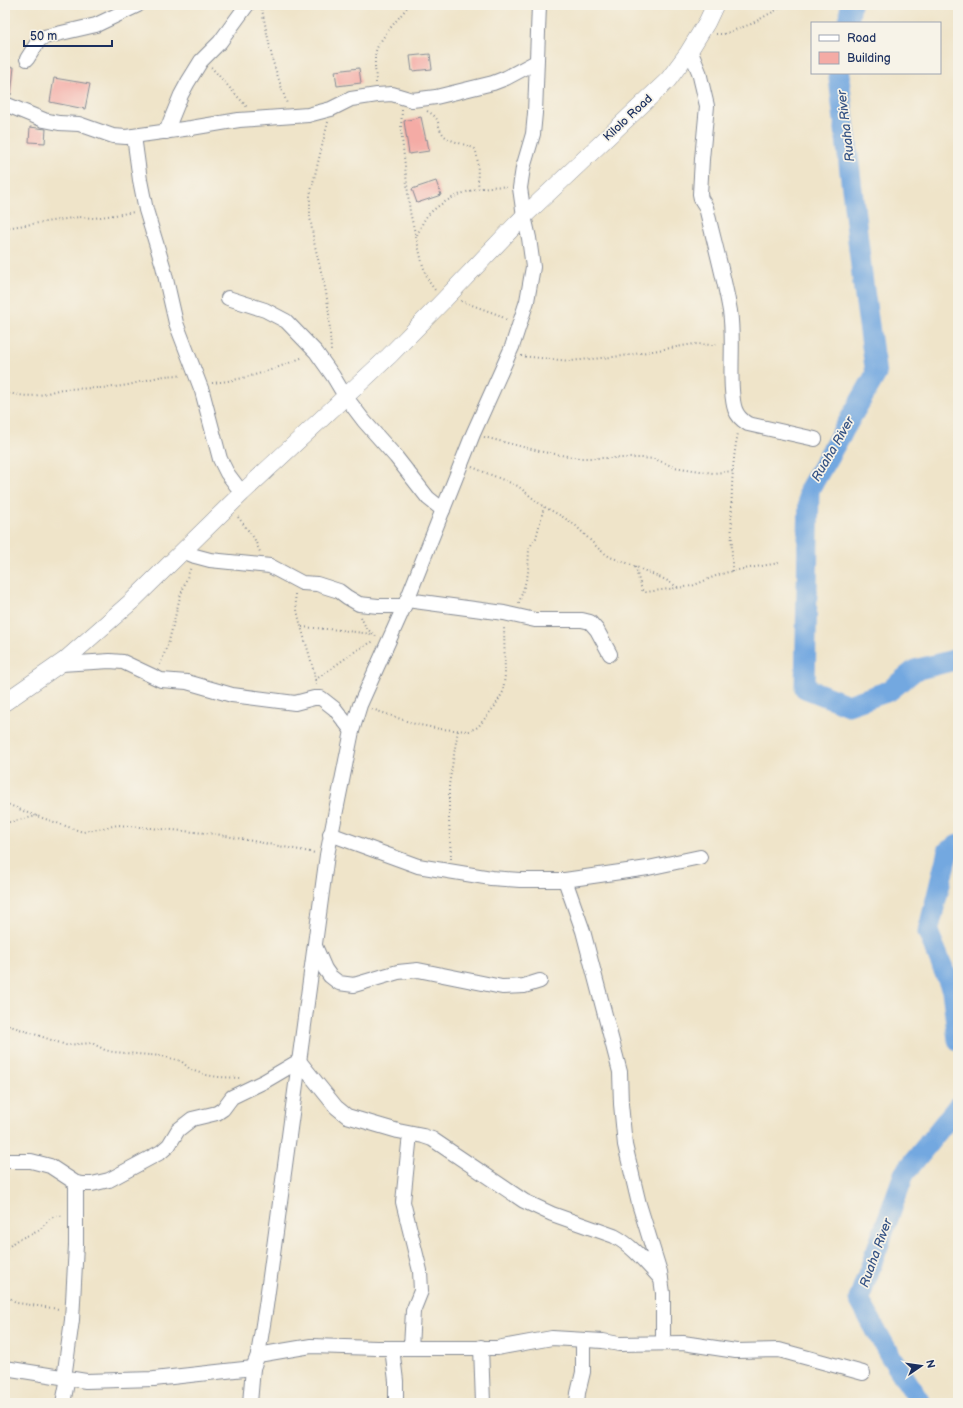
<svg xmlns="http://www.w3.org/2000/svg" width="963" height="1408" viewBox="0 0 963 1408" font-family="'Balsamiq Sans',sans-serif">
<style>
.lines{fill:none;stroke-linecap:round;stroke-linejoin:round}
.river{stroke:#73a8e0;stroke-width:21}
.building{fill:#f4aba5}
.minor-casing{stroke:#858a94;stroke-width:16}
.major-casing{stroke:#858a94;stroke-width:18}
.path{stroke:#858a94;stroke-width:2;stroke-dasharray:1 3;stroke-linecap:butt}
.minor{stroke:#fff;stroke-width:14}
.major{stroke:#fff;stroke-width:17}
.labels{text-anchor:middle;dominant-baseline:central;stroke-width:3.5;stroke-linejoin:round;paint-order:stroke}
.street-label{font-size:12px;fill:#1b2f5e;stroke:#f7f3e8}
.water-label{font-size:13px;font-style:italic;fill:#355385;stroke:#f7f3e8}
</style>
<rect width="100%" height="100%" fill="#f7f3e8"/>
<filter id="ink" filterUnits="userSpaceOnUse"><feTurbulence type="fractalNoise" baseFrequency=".025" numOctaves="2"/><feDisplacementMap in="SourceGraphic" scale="8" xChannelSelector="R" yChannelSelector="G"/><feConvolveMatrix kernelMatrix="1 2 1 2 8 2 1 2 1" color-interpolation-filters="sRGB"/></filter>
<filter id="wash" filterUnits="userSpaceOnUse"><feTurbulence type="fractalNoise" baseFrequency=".012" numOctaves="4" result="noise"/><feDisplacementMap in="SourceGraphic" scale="16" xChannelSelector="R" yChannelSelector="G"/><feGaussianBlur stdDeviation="0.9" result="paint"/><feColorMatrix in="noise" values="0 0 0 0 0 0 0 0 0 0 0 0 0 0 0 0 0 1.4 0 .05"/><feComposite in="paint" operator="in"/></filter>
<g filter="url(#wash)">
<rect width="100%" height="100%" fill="#efe4c9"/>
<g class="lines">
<g class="river">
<path d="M848,23L851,5"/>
<path d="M840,73L839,78L863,283L876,374L809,490L805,688L848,705L889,691L915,670L958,659"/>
<path d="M958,845L948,851L928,932L952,990L958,1040"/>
<path d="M921,1403L889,1354L859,1299L904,1174L958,1106"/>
</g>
</g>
<g id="blocks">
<g class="building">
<path d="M430,54L432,69L412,71L410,56Z"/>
<path d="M5,66L14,67L11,95L5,94Z"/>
<path d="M359,68L361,83L337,86L335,71Z"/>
<path d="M54,78L90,84L85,109L50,102Z"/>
<path d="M421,117L426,140L427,139L429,151L409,154L404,121Z"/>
<path d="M30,127L46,129L45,143L29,142Z"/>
<path d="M436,181L441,195L417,203L412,189Z"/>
</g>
</g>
</g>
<g filter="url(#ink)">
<use href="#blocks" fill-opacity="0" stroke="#858a94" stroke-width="1"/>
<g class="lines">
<defs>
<g id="minor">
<path d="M690,50L699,72L707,106L702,159L700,194L701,199L706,207C714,242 724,276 730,311C734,338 730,364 732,390C733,405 734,416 748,424L815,439"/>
<path d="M27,59L39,40L44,37L96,25L138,5"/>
<path d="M5,104L44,120L59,123L79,124L113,136L126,137L191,128L239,120L308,115L331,109L351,99L377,95L392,94L412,100L436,97L493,83L506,78L536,62"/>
<path d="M166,132L181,95L188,82L201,61L220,42L247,5"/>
<path d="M134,136L140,180L146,210L163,266L176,323L202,391L220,459L227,473L242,493"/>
<path d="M228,298L265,310L286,321L316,352L333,376L345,396L364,421L396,457L428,498L443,510"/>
<path d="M183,551L195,556L210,560L270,566L302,583L317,584L339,591L347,597L359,604L378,606H404"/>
<path d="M407,600L504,613L535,620H582L590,622L597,630L610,654"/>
<path d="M61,664L110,661L123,662L161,680L187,682L232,695L295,703L314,698H321L335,709L352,731"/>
<path d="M330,834L418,866L491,878L520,880H565L648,868L700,857"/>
<path d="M565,880L583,931L620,1072L621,1104L625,1145L639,1204L660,1272L663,1293V1343"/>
<path d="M315,946L325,969L330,976L339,983L354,985L398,972L418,970L502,987L524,986L540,981"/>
<path d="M410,1134L403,1202L420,1271L421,1291L413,1311L411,1348"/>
<path d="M5,1161H31L50,1166L76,1183L82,1184H92L109,1180L161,1152L169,1145L178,1130L192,1119L217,1113L223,1109L232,1097L265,1081L299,1061L336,1107L347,1116L398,1131L423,1136L432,1139L524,1201L552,1214L614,1236C633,1246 647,1264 661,1279"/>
<path d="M481,1347L483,1403"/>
<path d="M392,1348L396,1381V1403"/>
<path d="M258,1355L311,1346L377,1348H497L552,1338L603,1341L619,1344L683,1343L736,1351L779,1350L863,1373"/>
<path d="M5,1368L86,1381L154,1379L253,1368"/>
<path d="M64,1378L72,1320L76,1245V1183"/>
<path d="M63,1403L68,1378"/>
<path d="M250,1403L253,1368L258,1355L266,1306L327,855L352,731L360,705L407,600L473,434L512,347L527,301L533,267L529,238L524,216L520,188L523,168L533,134L535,113L539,5"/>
<path d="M577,1403L578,1393L583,1372V1341"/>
</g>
<path id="major" d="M5,702L64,661L132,601L242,493L389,356L443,301L524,216L668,80L688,53L707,22L715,5"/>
</defs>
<use href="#minor" class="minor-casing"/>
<use href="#major" class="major-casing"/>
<g class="path">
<path d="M261,5L273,62L287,104"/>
<path d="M716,34H724L751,24L780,8L790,5"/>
<path d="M211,67L247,107"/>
<path d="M376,83C376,72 373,58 377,48C383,35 400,17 409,5"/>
<path d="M402,110L401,129L410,212L423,266L429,282L435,290"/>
<path d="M427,111C443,120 435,124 443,134C448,142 467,144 475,149C480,162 476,173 479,188"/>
<path d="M328,122L310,195V217L314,242L326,292L329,313L331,351"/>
<path d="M5,228L79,217L94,218L135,212"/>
<path d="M417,235C420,229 423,221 427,216C446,196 480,184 507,187"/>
<path d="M461,301L499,315L507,320"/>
<path d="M521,356L570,361L623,356L694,344L712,345L719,344"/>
<path d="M212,383C244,380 274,370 303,357"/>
<path d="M5,392C16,395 27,397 39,395C47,394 55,390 63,389C84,388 106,389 128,385C146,381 164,373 182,376"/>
<path d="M484,437L543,452L579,458H641L655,459L674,467L713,473L734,471"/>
<path d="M472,467L518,486L541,505L563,517L576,526L600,550L610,557L627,563L666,580L679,588"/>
<path d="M238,517L254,538L260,552"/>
<path d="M635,567L642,590L646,592L692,586L718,575L732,571L779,563"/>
<path d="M732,571C732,527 729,475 738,433"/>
<path d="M295,594C297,625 312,654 316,685"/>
<path d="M519,603L528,574L529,548L536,538L544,507"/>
<path d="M361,617L366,628L378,638"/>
<path d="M302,627L340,630L371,634"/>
<path d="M160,665L169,641L180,597L191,567"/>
<path d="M315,680L357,650L374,641"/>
<path d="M372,709L415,724L440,729L469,731L478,727L495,706L503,692L505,675L504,626"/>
<path d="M5,803L28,813L83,832L118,825L216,834L315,853"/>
<path d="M5,823L37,816"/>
<path d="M451,859L449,820V785L458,730"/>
<path d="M5,1024L66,1045L92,1043L105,1050L113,1052L162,1056L181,1061L191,1070L206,1075L218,1077L241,1078"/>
<path d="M5,1252C17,1236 20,1240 36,1232C43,1229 48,1218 55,1216C58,1215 62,1216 64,1216"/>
<path d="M5,1293L10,1298L17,1303L59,1309"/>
</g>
<use href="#minor" class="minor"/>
<use href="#major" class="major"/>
</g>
</g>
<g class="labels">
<g class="street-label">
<text transform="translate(628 118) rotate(-43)">Kilolo Road</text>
</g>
<g class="water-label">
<text transform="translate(846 126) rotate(-97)">Ruaha River</text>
<text transform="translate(833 449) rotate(-60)">Ruaha River</text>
<text transform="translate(876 1253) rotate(-70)">Ruaha River</text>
</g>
</g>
<rect width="963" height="1408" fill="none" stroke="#f7f3e8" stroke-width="20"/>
<rect x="811" y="22" width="130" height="52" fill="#f7f3e8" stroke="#9fa5b1"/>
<rect x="819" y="35" width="20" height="6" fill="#ffffff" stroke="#9fa5b1"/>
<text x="847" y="42" font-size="12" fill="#1b2f5e">Road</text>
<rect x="819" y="52" width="20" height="12" fill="#f4aba5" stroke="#9fa5b1"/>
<text x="847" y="62" font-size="12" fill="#1b2f5e">Building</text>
<g transform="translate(921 1366) rotate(77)" stroke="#f7f3e8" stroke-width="3" paint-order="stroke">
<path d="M0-3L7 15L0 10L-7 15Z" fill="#1b2f5e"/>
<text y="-6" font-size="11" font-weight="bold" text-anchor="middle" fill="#1b2f5e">N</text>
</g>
<path d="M24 40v6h88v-6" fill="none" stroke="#1b2f5e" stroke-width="2"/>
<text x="30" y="40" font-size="12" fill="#1b2f5e" stroke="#f7f3e8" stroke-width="3" paint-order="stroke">50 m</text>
</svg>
